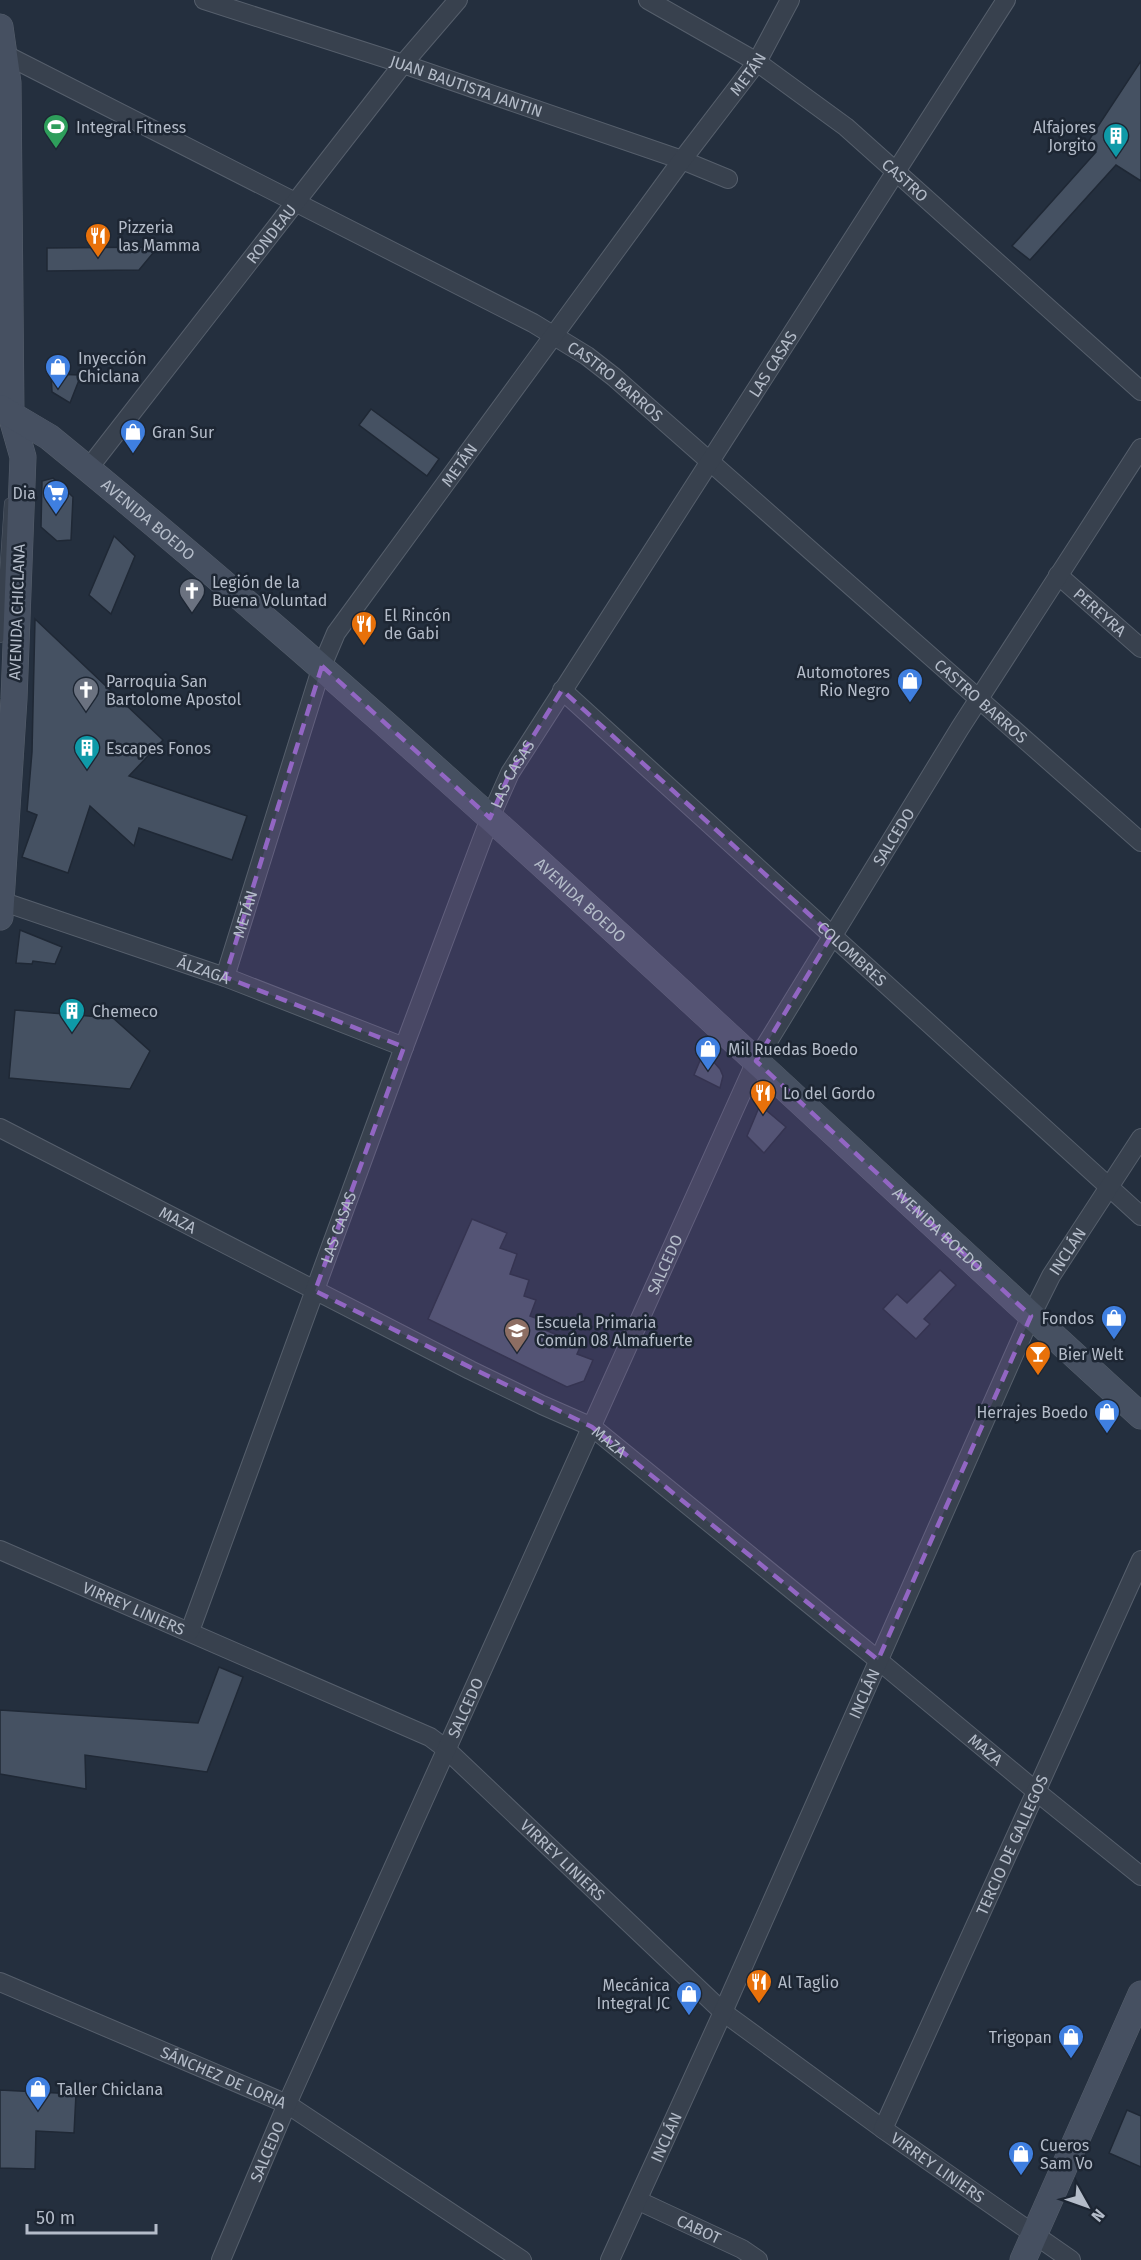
<svg xmlns="http://www.w3.org/2000/svg" width="1141" height="2260" viewBox="0 0 1141 2260" font-family="'Fira Sans',sans-serif">
<style>
.building{fill:#455162;stroke:#1f2835;stroke-width:1.5}
.lines{fill:none;stroke-linecap:round;stroke-linejoin:round}
.lane-casing{stroke:#565f6c;stroke-width:10}
.street-casing{stroke:#565f6c;stroke-width:20}
.secondary-casing{stroke:#565f6c;stroke-width:27}
.lane{stroke:#38414e;stroke-width:9}
.street{stroke:#38414e;stroke-width:18}
.secondary{stroke:#465061;stroke-width:26}
.marked{fill:#9266c3;fill-opacity:0.2;stroke:#9266c3;stroke-width:4.5;stroke-dasharray:12 8;stroke-linejoin:round}
.labels{text-anchor:middle;dominant-baseline:central;stroke-width:5;stroke-linejoin:round;paint-order:stroke}
.street-label{font-size:16px;fill:#b4bcc9;stroke:#1d2633}
.poi-label{font-size:16px;fill:#b4bcc9;stroke:#1d2633;text-anchor:start}
</style>
<rect width="100%" height="100%" fill="#242f3e"/>
<g class="building">
<path d="M1141,61V181L1116,165L1030,260L1012,246L1096,152L1085,146Z"/>
<path d="M158,247L139,270L47,271V248Z"/>
<path d="M51,374L81,375L70,403L52,392Z"/>
<path d="M371,409L439,459L427,476L359,425Z"/>
<path d="M53,478L73,497L71,540L57,541L41,527L42,481Z"/>
<path d="M114,536L135,556L111,614L89,595Z"/>
<path d="M35,619L163,740L129,776L247,816L232,860L139,828L134,846L90,806L68,873L22,857L37,815L27,811L32,752Z"/>
<path d="M20,930L62,947L55,964L33,961L32,964L16,963Z"/>
<path d="M15,1010L113,1018L150,1051L130,1089L9,1078Z"/>
<path d="M704,1051L720,1069L723,1076L720,1088L694,1075Z"/>
<path d="M760,1105L786,1127L764,1153L747,1136Z"/>
<path d="M472,1219L507,1233L500,1248L517,1254L510,1274L529,1280L524,1296L536,1300L530,1316L541,1320L538,1327L581,1345L577,1354L593,1360L584,1381L567,1387L428,1319Z"/>
<path d="M940,1270L956,1285L924,1319L930,1324L916,1339L883,1309L897,1294L907,1303Z"/>
<path d="M219,1667L243,1677L207,1772L85,1755L86,1789L0,1774V1710L198,1723Z"/>
<path d="M0,2090L76,2094L74,2133L36,2131L35,2169L0,2168Z"/>
<path d="M1127,2110L1141,2116V2167L1109,2153Z"/>
</g>
<g class="lines">
<defs>
<path id="lane" d="M0,638L9,503"/>
<g id="street">
<path id="s1" d="M204,0L403,64L682,160L728,179"/>
<path id="s2" d="M648,0L757,62L846,127L1141,391"/>
<path id="s3" d="M0,52L533,323L587,356L614,377L1141,842"/>
<path id="s4" d="M88,469L403,64L458,0"/>
<path id="s5" d="M1058,575L1141,648"/>
<path id="s6" d="M562,690L1141,1216"/>
<path id="s7" d="M1,901L225,977L404,1047"/>
<path id="s8" d="M225,977L322,666L336,633L682,160L757,62L790,0"/>
<path id="s9" d="M0,1128L470,1370L542,1405L592,1427L878,1660L1037,1792L1141,1876"/>
<path id="s10" d="M0,1550L430,1737L446,1749L723,2012L883,2129L1071,2260"/>
<path id="s11" d="M190,1631L404,1047L490,818L510,773L1006,0"/>
<path id="s12" d="M0,1982L287,2104L522,2260"/>
<path id="s13" d="M883,2129L1141,1560"/>
<path id="s14" d="M639,2201L742,2249L758,2260"/>
<path id="s15" d="M221,2260L287,2104L756,1061L960,728L1141,448"/>
<path id="s16" d="M610,2260L723,2012L1031,1316L1051,1276L1141,1138"/>
</g>
<g id="secondary">
<path d="M0,27L8,83L11,415L23,457L14,699L0,917"/>
<path id="s17" d="M0,408L49,437C428,746 780,1087 1141,1416"/>
<path d="M1023,2260L1141,1994"/>
</g>
</defs>
<use href="#lane" class="lane-casing"/>
<use href="#street" class="street-casing"/>
<use href="#secondary" class="secondary-casing"/>
<use href="#lane" class="lane"/>
<use href="#street" class="street"/>
<use href="#secondary" class="secondary"/>
</g>
<path class="marked" d="M322,666L490,818L510,773L562,690L832,935L756,1061L1031,1316L878,1660L592,1427L315,1291L404,1047L225,977Z"/>
<defs>
<symbol id="stadium-pin" viewBox="-11 -11 22 30"><path d="M0 17L-7.5 6A9.5 9.5 0 1 1 7.5 6Z" fill="#2e9e5b" stroke="#1d2633"/><path d="M0-5a6.5 5 0 1 0 0 10a6.5 5 0 1 0 0-10ZM-3.5-1.8h7v3.6h-7Z" fill="#fff"/></symbol>
<symbol id="building-pin" viewBox="-11 -11 22 30"><path d="M0 17L-7.5 6A9.5 9.5 0 1 1 7.5 6Z" fill="#0f9aa8" stroke="#1d2633"/><path d="M-4-6H4V6H1V3H-1V6H-4ZM-2.5-4.3h1.7v1.8h-1.7ZM.8-4.3h1.7v1.8H.8ZM-2.5-1h1.7V.8h-1.7ZM.8-1h1.7V.8H.8Z" fill="#fff"/></symbol>
<symbol id="restaurant-pin" viewBox="-11 -11 22 30"><path d="M0 17L-7.5 6A9.5 9.5 0 1 1 7.5 6Z" fill="#e8710a" stroke="#1d2633"/><path d="M-5-6h1v4h1v-4h1v4h1v-4h1v5L-1.5 .5V6h-2V.5L-5-1ZM5-6V6H3V1.5H1.5Q1.5-4 5-6Z" fill="#fff"/></symbol>
<symbol id="shop-pin" viewBox="-11 -11 22 30"><path d="M0 17L-7.5 6A9.5 9.5 0 1 1 7.5 6Z" fill="#3f7fe0" stroke="#1d2633"/><path d="M-5-2.5h2.3a2.7 3.5 0 0 1 5.4 0H5L5.5 6h-11ZM-1.5-2.5h3a1.5 2.3 0 0 0-3 0Z" fill="#fff"/></symbol>
<symbol id="supermarket-pin" viewBox="-11 -11 22 30"><path d="M0 17L-7.5 6A9.5 9.5 0 1 1 7.5 6Z" fill="#3f7fe0" stroke="#1d2633"/><path d="M-6-5.5h2.5l.6 2H6L4.5 2H-2.5L-4.4-4H-6ZM-1.5 3.2a1.3 1.3 0 1 0 .1 0ZM3 3.2a1.3 1.3 0 1 0 .1 0Z" fill="#fff"/></symbol>
<symbol id="church-pin" viewBox="-11 -11 22 30"><path d="M0 17L-7.5 6A9.5 9.5 0 1 1 7.5 6Z" fill="#6b7280" stroke="#1d2633"/><path d="M-1.2-6h2.4v3.5h3.3v2.4h-3.3V6h-2.4V-.1h-3.3v-2.4h3.3Z" fill="#fff"/></symbol>
<symbol id="school-pin" viewBox="-11 -11 22 30"><path d="M0 17L-7.5 6A9.5 9.5 0 1 1 7.5 6Z" fill="#8d6e63" stroke="#1d2633"/><path d="M0-5L7-2L0 1L-7-2ZM-4 1L0 2.5L4 1V4Q0 6-4 4Z" fill="#fff"/></symbol>
<symbol id="bar-pin" viewBox="-11 -11 22 30"><path d="M0 17L-7.5 6A9.5 9.5 0 1 1 7.5 6Z" fill="#e8710a" stroke="#1d2633"/><path d="M-6-5H6L.8 .8V4.5H3.5V6h-7V4.5H-.8V.8Z" fill="#fff"/></symbol>
</defs>
<g fill-rule="evenodd">
<use href="#stadium-pin" x="41" y="112" width="30" height="40"/>
<use href="#building-pin" x="1101" y="121" width="30" height="40"/>
<use href="#restaurant-pin" x="83" y="221" width="30" height="40"/>
<use href="#shop-pin" x="43" y="352" width="30" height="40"/>
<use href="#shop-pin" x="118" y="417" width="30" height="40"/>
<use href="#supermarket-pin" x="41" y="478" width="30" height="40"/>
<use href="#church-pin" x="177" y="576" width="30" height="40"/>
<use href="#restaurant-pin" x="349" y="609" width="30" height="40"/>
<use href="#shop-pin" x="895" y="666" width="30" height="40"/>
<use href="#church-pin" x="71" y="675" width="30" height="40"/>
<use href="#building-pin" x="72" y="733" width="30" height="40"/>
<use href="#building-pin" x="57" y="996" width="30" height="40"/>
<use href="#shop-pin" x="693" y="1034" width="30" height="40"/>
<use href="#restaurant-pin" x="748" y="1078" width="30" height="40"/>
<use href="#shop-pin" x="1099" y="1303" width="30" height="40"/>
<use href="#school-pin" x="502" y="1316" width="30" height="40"/>
<use href="#bar-pin" x="1023" y="1339" width="30" height="40"/>
<use href="#shop-pin" x="1092" y="1397" width="30" height="40"/>
<use href="#restaurant-pin" x="744" y="1967" width="30" height="40"/>
<use href="#shop-pin" x="674" y="1979" width="30" height="40"/>
<use href="#shop-pin" x="1056" y="2022" width="30" height="40"/>
<use href="#shop-pin" x="23" y="2074" width="30" height="40"/>
<use href="#shop-pin" x="1006" y="2139" width="30" height="40"/>
</g>
<g class="labels">
<g class="street-label">
<text stroke="none"><textPath href="#s8" startOffset="1056">METÁN</textPath></text>
<text stroke="none"><textPath href="#s1" startOffset="276">JUAN BAUTISTA JANTIN</textPath></text>
<text stroke="none"><textPath href="#s2" startOffset="315">CASTRO</textPath></text>
<text stroke="none"><textPath href="#s4" startOffset="298">RONDEAU</textPath></text>
<text stroke="none"><textPath href="#s11" startOffset="1402">LAS CASAS</textPath></text>
<text stroke="none"><textPath href="#s3" startOffset="699">CASTRO BARROS</textPath></text>
<text stroke="none"><textPath href="#s8" startOffset="570">METÁN</textPath></text>
<text stroke="none"><textPath href="#s17" startOffset="186">AVENIDA BOEDO</textPath></text>
<text stroke="none"><textPath href="#s5" startOffset="56">PEREYRA</textPath></text>
<text transform="translate(17 612) rotate(-88)">AVENIDA CHICLANA</text>
<text stroke="none"><textPath href="#s3" startOffset="1185">CASTRO BARROS</textPath></text>
<text stroke="none"><textPath href="#s11" startOffset="916">LAS CASAS</textPath></text>
<text stroke="none"><textPath href="#s15" startOffset="1576">SALCEDO</textPath></text>
<text stroke="none"><textPath href="#s17" startOffset="762">AVENIDA BOEDO</textPath></text>
<text stroke="none"><textPath href="#s8" startOffset="66">METÁN</textPath></text>
<text stroke="none"><textPath href="#s6" startOffset="392">COLOMBRES</textPath></text>
<text stroke="none"><textPath href="#s7" startOffset="214">ÁLZAGA</textPath></text>
<text stroke="none"><textPath href="#s9" startOffset="200">MAZA</textPath></text>
<text stroke="none"><textPath href="#s11" startOffset="430">LAS CASAS</textPath></text>
<text stroke="none"><textPath href="#s17" startOffset="1248">AVENIDA BOEDO</textPath></text>
<text stroke="none"><textPath href="#s16" startOffset="1108">INCLÁN</textPath></text>
<text stroke="none"><textPath href="#s15" startOffset="1090">SALCEDO</textPath></text>
<text stroke="none"><textPath href="#s9" startOffset="686">MAZA</textPath></text>
<text stroke="none"><textPath href="#s10" startOffset="146">VIRREY LINIERS</textPath></text>
<text stroke="none"><textPath href="#s16" startOffset="621">INCLÁN</textPath></text>
<text stroke="none"><textPath href="#s15" startOffset="604">SALCEDO</textPath></text>
<text stroke="none"><textPath href="#s9" startOffset="1172">MAZA</textPath></text>
<text stroke="none"><textPath href="#s13" startOffset="312">TERCIO DE GALLEGOS</textPath></text>
<text stroke="none"><textPath href="#s10" startOffset="650">VIRREY LINIERS</textPath></text>
<text stroke="none"><textPath href="#s12" startOffset="243">SÁNCHEZ DE LORIA</textPath></text>
<text stroke="none"><textPath href="#s16" startOffset="135">INCLÁN</textPath></text>
<text stroke="none"><textPath href="#s15" startOffset="118">SALCEDO</textPath></text>
<text stroke="none"><textPath href="#s10" startOffset="1136">VIRREY LINIERS</textPath></text>
<text stroke="none"><textPath href="#s14" startOffset="66">CABOT</textPath></text>
</g>
<g class="poi-label">
<text x="76" y="127">Integral Fitness</text>
<text x="1096" y="127" text-anchor="end">Alfajores<tspan x="1096" dy="18">Jorgito</tspan></text>
<text x="118" y="227">Pizzeria<tspan x="118" dy="18">las Mamma</tspan></text>
<text x="78" y="358">Inyección<tspan x="78" dy="18">Chiclana</tspan></text>
<text x="152" y="432">Gran Sur</text>
<text x="36" y="493" text-anchor="end">Dia</text>
<text x="212" y="582">Legión de la<tspan x="212" dy="18">Buena Voluntad</tspan></text>
<text x="384" y="615">El Rincón<tspan x="384" dy="18">de Gabi</tspan></text>
<text x="890" y="672" text-anchor="end">Automotores<tspan x="890" dy="18">Rio Negro</tspan></text>
<text x="106" y="681">Parroquia San<tspan x="106" dy="18">Bartolome Apostol</tspan></text>
<text x="106" y="748">Escapes Fonos</text>
<text x="92" y="1011">Chemeco</text>
<text x="728" y="1049">Mil Ruedas Boedo</text>
<text x="783" y="1093">Lo del Gordo</text>
<text x="1094" y="1318" text-anchor="end">Fondos</text>
<text x="536" y="1322">Escuela Primaria<tspan x="536" dy="18">Común 08 Almafuerte</tspan></text>
<text x="1058" y="1354">Bier Welt</text>
<text x="1088" y="1412" text-anchor="end">Herrajes Boedo</text>
<text x="778" y="1982">Al Taglio</text>
<text x="670" y="1985" text-anchor="end">Mecánica<tspan x="670" dy="18">Integral JC</tspan></text>
<text x="1052" y="2037" text-anchor="end">Trigopan</text>
<text x="57" y="2089">Taller Chiclana</text>
<text x="1040" y="2145">Cueros<tspan x="1040" dy="18">Sam Vo</tspan></text>
</g>
</g>
<g transform="translate(1087 2206) rotate(130)" stroke="#1d2633" stroke-width="4.5" paint-order="stroke">
<path d="M0-4.5L10 22L0 15L-10 22Z" fill="#b4bcc9"/>
<text y="-9" font-size="16" font-weight="bold" text-anchor="middle" fill="#b4bcc9">N</text>
</g>
<path d="M27 2224v9h129v-9" fill="none" stroke="#b4bcc9" stroke-width="3"/>
<text x="36" y="2224" font-size="18" fill="#b4bcc9" stroke="#1d2633" stroke-width="4.5" paint-order="stroke">50 m</text>
</svg>
